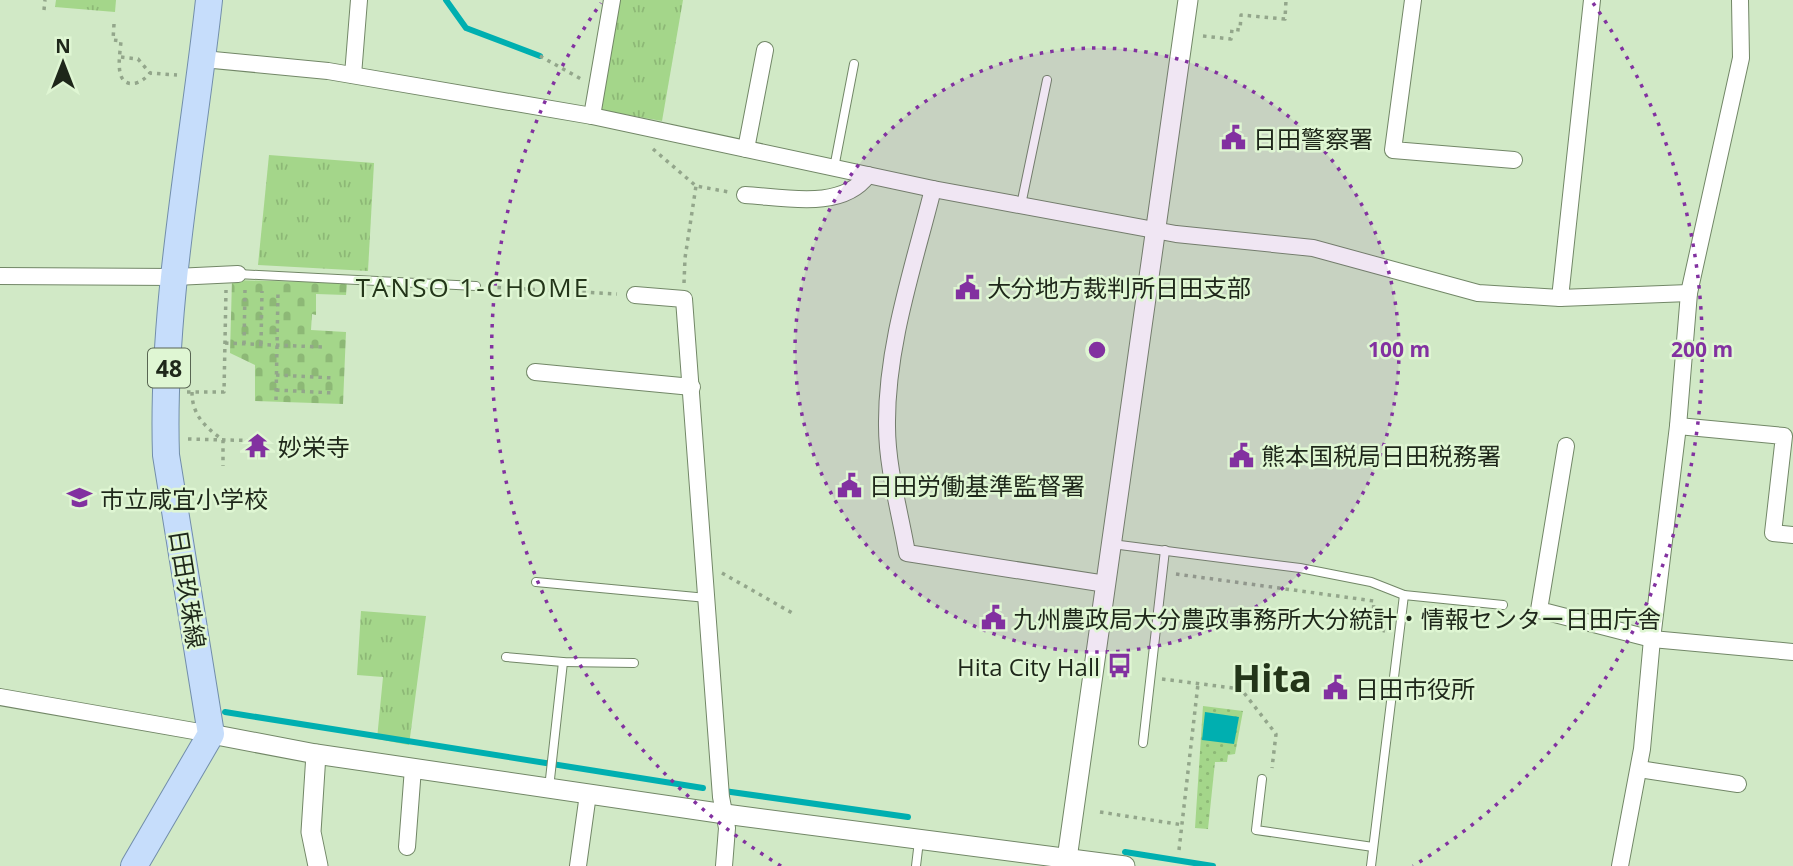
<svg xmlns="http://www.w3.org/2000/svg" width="1793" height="866" viewBox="0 0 1793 866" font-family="'Open Sans','Noto Sans JP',sans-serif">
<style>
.grass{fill:url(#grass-tufts)}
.cemetery{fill:url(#cemetery-stones)}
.garden{fill:url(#garden-dots)}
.water{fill:#00afb0}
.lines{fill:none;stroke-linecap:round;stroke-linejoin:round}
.stream{stroke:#00afb0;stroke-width:6}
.service-casing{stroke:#728767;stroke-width:10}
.minor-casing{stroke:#728767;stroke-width:18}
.tertiary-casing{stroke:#728767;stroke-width:21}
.primary-casing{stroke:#728eab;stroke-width:28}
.path{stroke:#93a68b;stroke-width:3.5;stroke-dasharray:3.5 5;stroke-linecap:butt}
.service{stroke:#fff;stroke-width:8}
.minor{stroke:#fff;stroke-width:16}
.tertiary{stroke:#fff;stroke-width:19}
.primary{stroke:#c6ddfb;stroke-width:26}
.ring{fill:none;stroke:#8231a0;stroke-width:3.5;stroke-dasharray:3.5 7}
.labels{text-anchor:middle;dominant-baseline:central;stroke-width:5;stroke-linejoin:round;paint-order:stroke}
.shield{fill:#dff6d3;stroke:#586552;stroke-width:2}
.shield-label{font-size:23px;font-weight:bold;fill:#1e271a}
.poi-label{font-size:24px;fill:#1e271a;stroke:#dff6d3;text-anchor:start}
.street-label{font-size:24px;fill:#1e271a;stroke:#dff6d3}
.neighbourhood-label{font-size:26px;letter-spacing:2px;fill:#233519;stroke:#dff6d3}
.town-label{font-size:38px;font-weight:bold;fill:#233519;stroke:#dff6d3}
.centre{fill:#8231a0;stroke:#dff6d3;stroke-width:3.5}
.ring-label{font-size:21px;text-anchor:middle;font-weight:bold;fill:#8231a0;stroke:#dff6d3;stroke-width:5;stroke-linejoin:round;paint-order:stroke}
</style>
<defs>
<pattern id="grass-tufts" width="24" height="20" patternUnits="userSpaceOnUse" patternTransform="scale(1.75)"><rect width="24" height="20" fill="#a4d68a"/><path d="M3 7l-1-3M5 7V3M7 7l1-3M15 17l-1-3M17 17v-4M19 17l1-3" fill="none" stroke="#8db876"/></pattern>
<pattern id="cemetery-stones" width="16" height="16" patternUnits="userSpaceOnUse" patternTransform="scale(1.75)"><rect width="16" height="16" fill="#a4d68a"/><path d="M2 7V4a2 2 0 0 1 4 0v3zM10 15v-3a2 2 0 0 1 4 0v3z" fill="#8db876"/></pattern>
<pattern id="garden-dots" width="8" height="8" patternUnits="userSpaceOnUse" patternTransform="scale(1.75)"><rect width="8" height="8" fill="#a4d68a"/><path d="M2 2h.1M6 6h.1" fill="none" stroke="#8db876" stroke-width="1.8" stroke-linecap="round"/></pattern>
</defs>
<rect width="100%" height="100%" fill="#d1e9c6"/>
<g class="grass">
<path d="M56,0H116L115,12L55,7Z"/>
<path d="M619,0H683L662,121L600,110Z"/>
<path d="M269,155L374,163L368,271L258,265Z"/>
<path d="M361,611L426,616L409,745L377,739L383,677L357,675Z"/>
</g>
<path class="cemetery" d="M232,280L347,283L346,295L316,294V315L312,314L311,330L346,332L343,404L255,401V365L230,353Z"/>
<path class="garden" d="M1203,706L1243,711L1235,754L1228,755L1227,762H1215L1208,829L1195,828Z"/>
<path class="water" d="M1205,712L1239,717L1234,744L1202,740Z"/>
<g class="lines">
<g class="stream">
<path d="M446,0L466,28L540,56"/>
<path d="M225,712L703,788"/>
<path d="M724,791L908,817"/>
<path d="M1125,852L1213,866"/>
</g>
<defs>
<g id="service">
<path d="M834,168L854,64"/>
<path d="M1021,205L1047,80"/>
<path d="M238,274L476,286"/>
<path d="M1112,544L1300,568L1371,582L1404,595"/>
<path d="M536,582L707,598"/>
<path d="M506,657L563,662L634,663"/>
<path d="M1143,743L1165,550"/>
<path d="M1262,779L1256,830L1373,847"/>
<path d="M549,788L563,662"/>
<path d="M916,866L919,841"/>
<path d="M1371,866L1404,595L1503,605"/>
</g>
<g id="minor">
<path d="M1413,0L1393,150L1514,160"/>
<path d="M203,59L328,71L592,116L933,189L1176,234L1313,248L1478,293L1560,298L1689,293"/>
<path d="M353,75L359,0"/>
<path d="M592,116L612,0"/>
<path d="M746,149L765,50"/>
<path d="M933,189C914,265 886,346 887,426C887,468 900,512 907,553L1106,584"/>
<path d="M745,195C783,197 842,211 868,175"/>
<path d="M0,276L175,277L238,274"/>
<path d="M635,295L684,299L721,797L727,828L724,866"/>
<path d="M1560,298L1592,0"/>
<path d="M535,372L692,387"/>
<path d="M1678,426L1784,436L1773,533L1793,535"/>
<path d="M1566,446L1539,610L1652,639L1793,652"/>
<path d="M0,697L211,734"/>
<path d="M1639,769L1738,784"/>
<path d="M407,847L413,768"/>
<path d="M578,866L588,794"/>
<path d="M1620,866L1642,749L1652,639L1678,426L1689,293L1741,58L1740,0"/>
</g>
<g id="tertiary">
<path d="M211,734L316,754L725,814L1125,866"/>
<path d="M316,754L311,832L318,866"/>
<path d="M1066,866L1188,0"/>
</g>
<path id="primary" d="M134,866L211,734L166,455C161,308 193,147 209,0"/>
</defs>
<use href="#service" class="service-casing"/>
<use href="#minor" class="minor-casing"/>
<use href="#tertiary" class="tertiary-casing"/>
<use href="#primary" class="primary-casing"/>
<g class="path">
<path d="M44,10L45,0"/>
<path d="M114,24L113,40L121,41C120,55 113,88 136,83C142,81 146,78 150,73L177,75"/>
<path d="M1203,36L1231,39L1232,29L1240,30L1241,15L1285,19L1286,0"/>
<path d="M540,56L581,79"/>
<path d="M121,57L138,59L150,73"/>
<path d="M653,149L696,186L729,192"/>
<path d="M684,283L685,258L696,186"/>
<path d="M489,287L617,294"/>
<path d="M225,343L322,347"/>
<path d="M244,344L245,290"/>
<path d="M261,344L262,291"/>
<path d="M276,375L334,378"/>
<path d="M276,390L334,393"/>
<path d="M187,392H224L226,290"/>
<path d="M192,392C192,415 205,427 223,440V466"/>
<path d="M276,400L278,292"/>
<path d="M188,439L268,441"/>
<path d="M722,573L794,614"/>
<path d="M1176,574L1374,601L1372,628L1385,631"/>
<path d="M1162,679L1241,689L1276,734L1272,768"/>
<path d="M1100,812L1183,825"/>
<path d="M1179,850L1198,684"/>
</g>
<use href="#service" class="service"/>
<use href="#minor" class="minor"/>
<use href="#tertiary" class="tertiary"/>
<use href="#primary" class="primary"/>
</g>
<circle cx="1097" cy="350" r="302" fill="#8231a0" fill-opacity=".12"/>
<g class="ring">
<circle cx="1097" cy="350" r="302"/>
<path d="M781 866A605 605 0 0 1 601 3M1593 3A605 605 0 0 1 1413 866"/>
</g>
<defs>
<symbol id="civic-bare" viewBox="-9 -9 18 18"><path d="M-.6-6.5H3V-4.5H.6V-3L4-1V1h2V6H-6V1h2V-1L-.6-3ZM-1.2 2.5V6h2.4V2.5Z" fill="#8231a0" stroke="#dff6d3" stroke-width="2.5" paint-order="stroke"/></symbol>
<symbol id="temple-bare" viewBox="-9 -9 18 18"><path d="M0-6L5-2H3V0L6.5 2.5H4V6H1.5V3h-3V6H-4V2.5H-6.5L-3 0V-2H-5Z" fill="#8231a0" stroke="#dff6d3" stroke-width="2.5" paint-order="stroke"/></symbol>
<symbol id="school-bare" viewBox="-9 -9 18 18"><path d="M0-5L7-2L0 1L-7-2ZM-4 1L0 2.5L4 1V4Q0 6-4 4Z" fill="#8231a0" stroke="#dff6d3" stroke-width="2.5" paint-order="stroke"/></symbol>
<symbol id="bus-bare" viewBox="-9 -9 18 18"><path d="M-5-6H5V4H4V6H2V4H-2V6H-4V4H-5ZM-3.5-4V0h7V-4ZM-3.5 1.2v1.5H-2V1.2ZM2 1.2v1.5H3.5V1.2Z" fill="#8231a0" stroke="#dff6d3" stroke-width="2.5" paint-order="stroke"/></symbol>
</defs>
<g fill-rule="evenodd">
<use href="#civic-bare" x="1216" y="120" width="35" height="35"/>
<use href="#civic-bare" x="950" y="270" width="35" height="35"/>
<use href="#temple-bare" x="240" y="428" width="35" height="35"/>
<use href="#civic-bare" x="1224" y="438" width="35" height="35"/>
<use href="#civic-bare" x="832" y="468" width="35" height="35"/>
<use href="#school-bare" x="62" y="480" width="35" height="35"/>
<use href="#civic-bare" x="976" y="600" width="35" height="35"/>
<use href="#bus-bare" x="1102" y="648" width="35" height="35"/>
<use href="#civic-bare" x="1318" y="670" width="35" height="35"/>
</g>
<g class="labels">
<rect class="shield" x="148" y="348.5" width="42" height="39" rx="5"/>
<g class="shield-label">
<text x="169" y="368">48</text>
</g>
<g class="poi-label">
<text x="1253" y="138">日田警察署</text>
<text x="987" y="287">大分地方裁判所日田支部</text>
<text x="278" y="446">妙栄寺</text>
<text x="1261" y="455">熊本国税局日田税務署</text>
<text x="869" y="485">日田労働基準監督署</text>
<text x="100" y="498">市立咸宜小学校</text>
<text x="1013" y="618">九州農政局大分農政事務所大分統計・情報センター日田庁舎</text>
<text x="1100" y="666" text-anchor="end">Hita City Hall</text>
<text x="1355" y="688">日田市役所</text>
</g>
<g class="street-label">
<text transform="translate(188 589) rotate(81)">日田玖珠線</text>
</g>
<g class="neighbourhood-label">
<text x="473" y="287">TANSO 1-CHOME</text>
</g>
<g class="town-label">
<text x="1272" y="677">Hita</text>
</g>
</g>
<circle cx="1097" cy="350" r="10" class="centre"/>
<g class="ring-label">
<text x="1399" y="357">100 m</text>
<text x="1702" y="357">200 m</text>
</g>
<g transform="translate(63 63)" stroke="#dff6d3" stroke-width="5" paint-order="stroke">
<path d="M0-5L12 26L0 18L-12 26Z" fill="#1e271a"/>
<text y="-10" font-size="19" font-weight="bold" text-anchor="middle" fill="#1e271a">N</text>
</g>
</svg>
